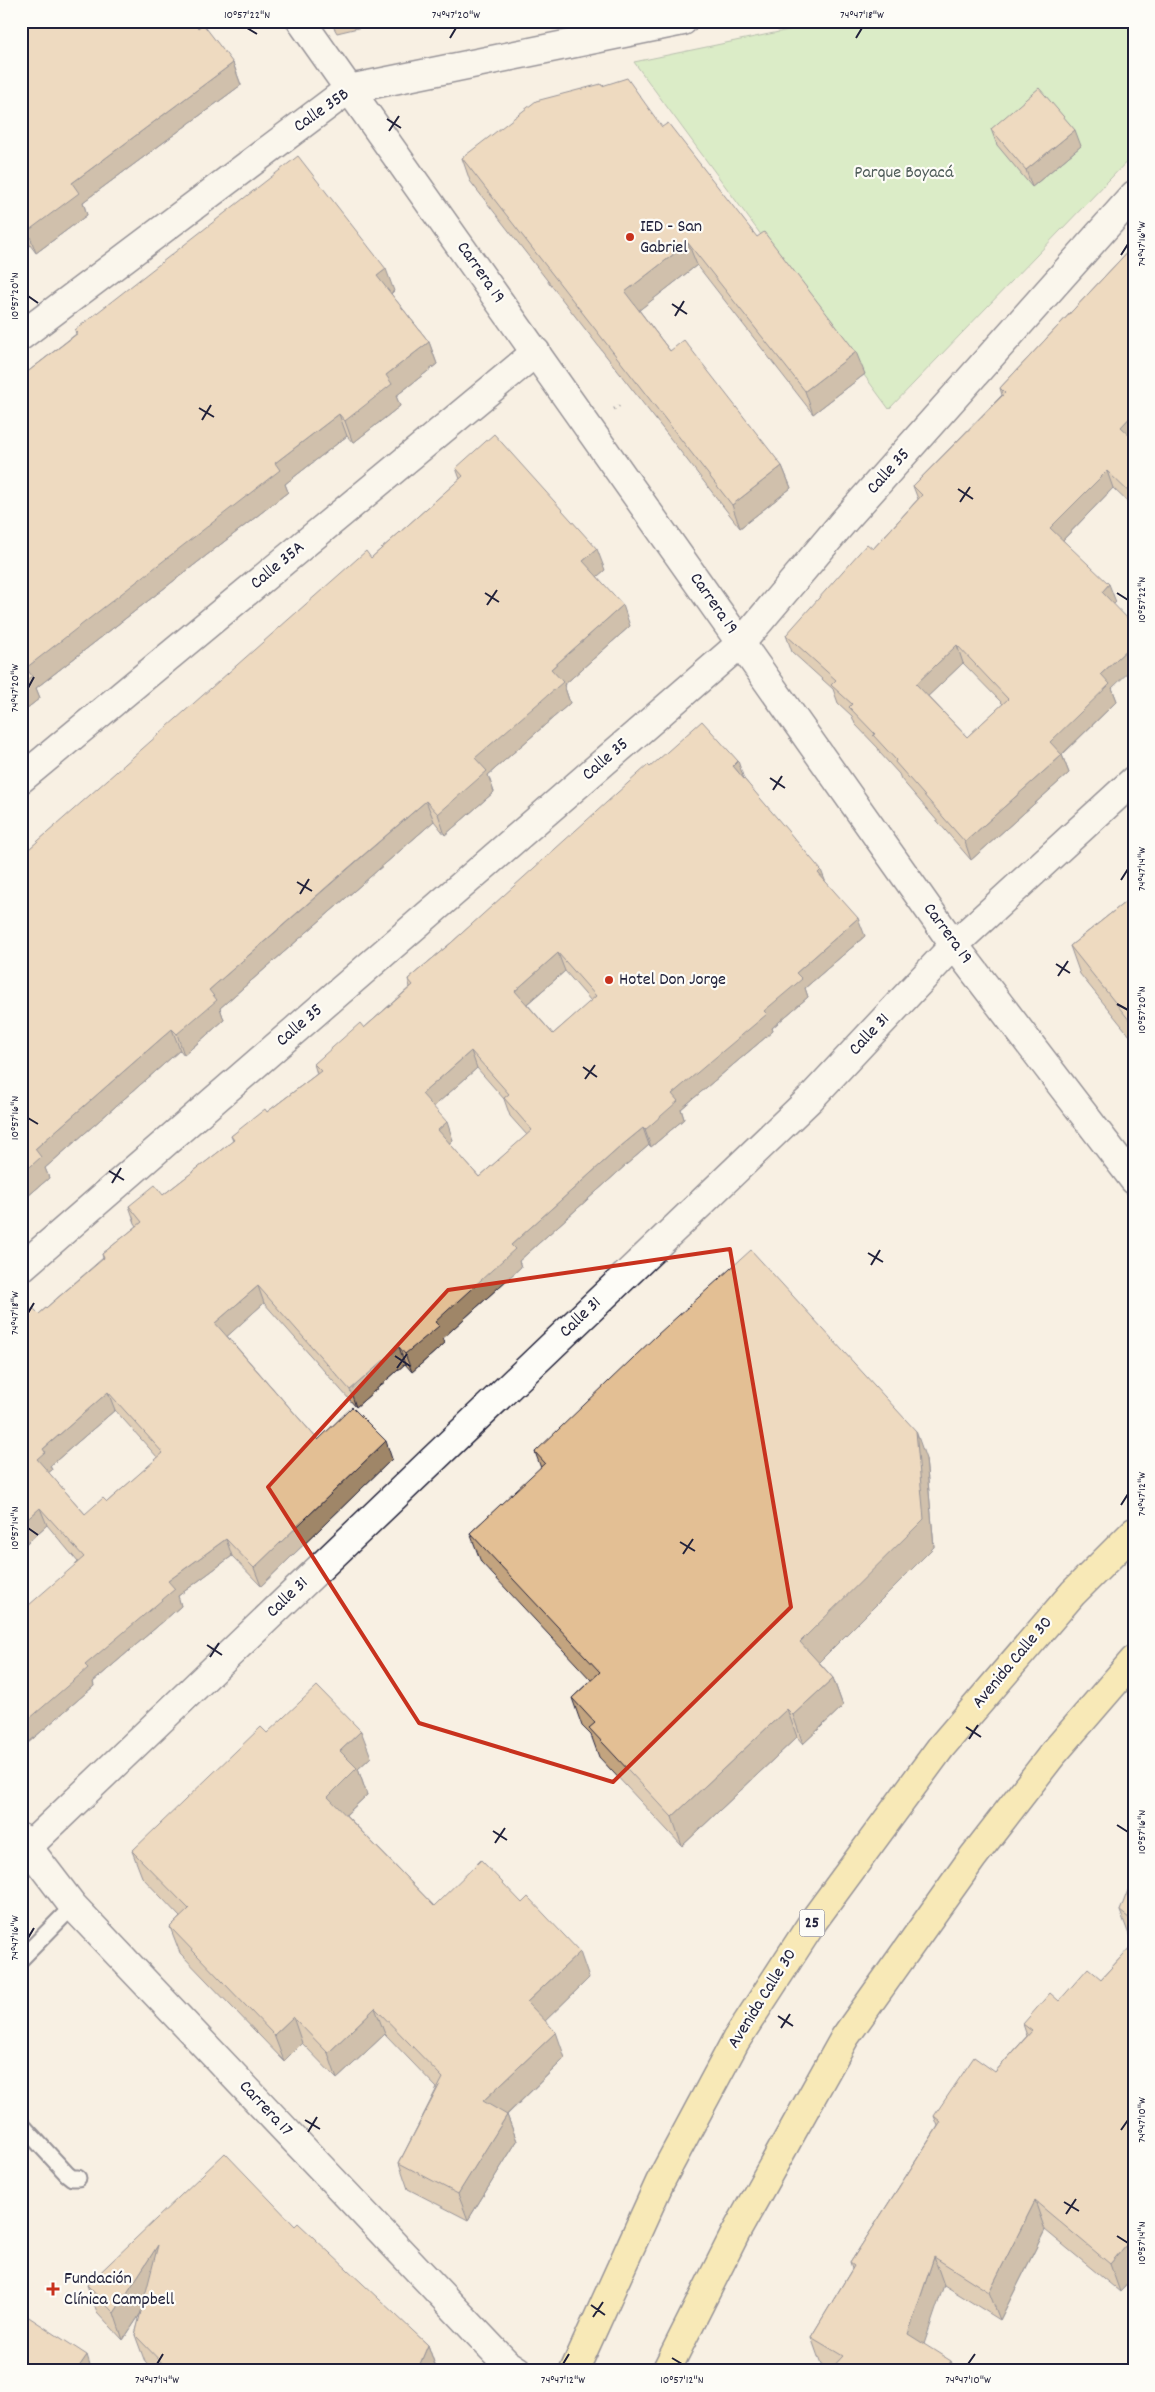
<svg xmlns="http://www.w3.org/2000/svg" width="1155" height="2392" viewBox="0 0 1155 2392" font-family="Dekko,sans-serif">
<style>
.green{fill:#b9e6a4;stroke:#6e8470}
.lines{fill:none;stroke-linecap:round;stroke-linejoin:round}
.service-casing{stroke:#22223b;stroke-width:19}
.minor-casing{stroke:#22223b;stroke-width:31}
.tertiary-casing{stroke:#22223b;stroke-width:31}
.trunk-casing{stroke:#22223b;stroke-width:31}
.path{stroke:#22223b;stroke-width:3;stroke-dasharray:1 4;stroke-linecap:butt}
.service{stroke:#fdfcf7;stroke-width:15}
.minor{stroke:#fdfcf7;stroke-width:28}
.tertiary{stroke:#fdfcf7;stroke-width:28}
.trunk{stroke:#f9e181;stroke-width:28}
.wall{fill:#c3a47f;stroke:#22223b;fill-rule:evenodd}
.shaded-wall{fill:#9f8668;stroke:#22223b}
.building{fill:#e3bf94;stroke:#22223b;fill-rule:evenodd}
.marked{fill:none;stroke:#c8321e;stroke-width:4;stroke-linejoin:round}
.ticks{fill:none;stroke:#22223b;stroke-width:2}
.poi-dot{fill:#c8321e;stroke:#fdfcf7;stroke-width:2}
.labels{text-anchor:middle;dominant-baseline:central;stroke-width:4.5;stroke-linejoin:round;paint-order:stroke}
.shield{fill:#fdfcf7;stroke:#646373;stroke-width:1}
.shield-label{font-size:16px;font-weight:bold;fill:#22223b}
.street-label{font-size:18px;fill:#22223b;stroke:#fdfcf7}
.park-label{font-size:18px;fill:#4f5d5a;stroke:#fdfcf7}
.poi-label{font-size:18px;fill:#22223b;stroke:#fdfcf7;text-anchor:start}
.neatline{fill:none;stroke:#22223b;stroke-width:2}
.ticks-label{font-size:12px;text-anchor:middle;fill:#22223b}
</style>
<rect width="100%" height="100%" fill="#f8f0e3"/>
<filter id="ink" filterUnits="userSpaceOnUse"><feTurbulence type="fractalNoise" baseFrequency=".02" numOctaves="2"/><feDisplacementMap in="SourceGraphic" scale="10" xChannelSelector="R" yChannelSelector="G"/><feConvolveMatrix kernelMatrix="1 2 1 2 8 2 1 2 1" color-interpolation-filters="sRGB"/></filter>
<g filter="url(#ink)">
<path class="green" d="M832,21H1134V154L889,409L634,62Z"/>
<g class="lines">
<defs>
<g id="service">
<path d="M21,1959L73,1906"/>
<path d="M21,2124L67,2174L72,2178H78"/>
</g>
<g id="minor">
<path d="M21,336L349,89L683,21"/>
<path d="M21,779L536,352"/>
<path d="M21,1268L741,643L844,521L1134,195"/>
<path d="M21,1838L73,1906L506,2363L518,2371"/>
<path d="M21,1847L29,1846L810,1099L954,945L1134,780"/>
</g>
<path id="tertiary" d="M301,21L954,945L1134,1180"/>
<g id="trunk">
<path d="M574,2371L660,2182L736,2040L814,1920L941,1747L1073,1593L1134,1532"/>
<path d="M666,2371L735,2234L845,2037L973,1857L1052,1755L1134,1660"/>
</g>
</defs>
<use href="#service" class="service-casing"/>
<use href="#minor" class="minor-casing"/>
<use href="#tertiary" class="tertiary-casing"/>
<use href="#trunk" class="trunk-casing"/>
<path class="path" d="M614,409L622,404"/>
<use href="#service" class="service"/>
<use href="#minor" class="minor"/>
<use href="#tertiary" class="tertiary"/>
<use href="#trunk" class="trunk"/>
</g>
<g class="wall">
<path d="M21,21L198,28L233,63L241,85L83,202L87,215L36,253L30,245L21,251Z"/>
<path d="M330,21H387L337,33Z"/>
<path d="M602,86L662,127L865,374L813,414L697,265L639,310L670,351L782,466L791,488L740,528L470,181L462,158Z"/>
<path d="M991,129L1081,146L1032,187L997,145Z"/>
<path d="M1134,245V508L1113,488L1063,540L1116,602L1113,604L1112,688L1117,701L1062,755L1069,773L971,860L901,779L899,774L880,753L878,748L855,724L852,716L838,703L833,689L792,652L786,635L873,549L918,499L913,486L1002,395L1000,388ZM963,663L1003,704L967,737L928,696Z"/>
<path d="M394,291L391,294L429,342L437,364L396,396L400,406L353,443L347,436L285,484L288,492L36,688L40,698L21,713V377L76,334L75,330Z"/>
<path d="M456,468L605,570L597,576L630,626L564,685L570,703L488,775L494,792L445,835L434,821L354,891L220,1008L224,1020L184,1055L180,1050L45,1168L49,1178L21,1202V856L371,558L460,479Z"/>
<path d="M650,767L744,779L825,881L865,936L805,988L808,997L772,1028L773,1031L681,1109L684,1119L651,1147L649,1145L627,1164L519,1261L521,1267L443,1338L445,1343L412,1372L405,1364L356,1407L264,1303L227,1336L318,1440L392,1459L261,1586L232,1556L178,1596L181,1606L93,1682L94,1686L21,1749L78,1562L47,1525L21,1548L39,1314L103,1258L102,1254L137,1226L135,1223L129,1206L163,1195L233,1141L231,1136L267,1112L317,1074L314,1064L364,1028L410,987L408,979L451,943ZM565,971L591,1001L553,1034L527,1004ZM477,1068L504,1099L510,1116L527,1135L479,1177L449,1143L453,1140L433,1107ZM115,1410L158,1458L107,1502L85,1514L48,1472L52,1470L50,1466Z"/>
<path d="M1134,895V1041L1080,974L1070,946Z"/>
<path d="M535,1452L926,1459L934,1547L819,1662L833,1678L843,1706L803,1744L797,1737L682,1846L599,1757L591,1735L582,1726L572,1698L591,1680L481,1562L470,1533L541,1468Z"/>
<path d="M267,1733L371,1757L358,1769L367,1795L346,1815L434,1906L589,1978L545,2021L565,2058L507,2115L517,2141L468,2220L408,2189L399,2163L437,2088L385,2034L337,2079L302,2043L284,2061L180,1953L170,1927L180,1917L142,1877L132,1851Z"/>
<path d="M1134,1883V1942L1131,1940L1120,1911Z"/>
<path d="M1134,1943V2277L1120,2292L1045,2230L1000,2320L944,2285L830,2370L821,2365L811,2337L852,2269L850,2263L938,2126L934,2116L995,2072L1027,2036L1023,2024L1059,2001L1101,1979Z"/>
<path d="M295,2226L428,2345L437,2371H153L145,2362L135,2335L141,2313L123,2340L97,2312L87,2285Z"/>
</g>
<g class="shaded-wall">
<path d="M233,63L241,85L83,202L87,215L36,253L28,231L72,183Z"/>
<path d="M1075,130L1081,146L1032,187L1026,170Z"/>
<path d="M21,223L30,245L21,251Z"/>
<path d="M688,243L697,265L633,315L625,292Z"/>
<path d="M386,269L394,291L385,298L377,276Z"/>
<path d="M429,342L437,364L396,396L400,406L353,443L345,421L386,375Z"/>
<path d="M856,352L865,374L813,414L805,391Z"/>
<path d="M1134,413V438L1127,444L1121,427Z"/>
<path d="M339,414L347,436L285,484L288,492L36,688L40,698L21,713V684L26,668L275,463Z"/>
<path d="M782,466L791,488L740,528L732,505Z"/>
<path d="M1107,471L1113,488L1057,546L1050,528Z"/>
<path d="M597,549L605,570L591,582L583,561Z"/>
<path d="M1109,584L1116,602L1108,610L1102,592Z"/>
<path d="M623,605L630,626L564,685L570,703L488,775L494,792L445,835L438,814L475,758L551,669Z"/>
<path d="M1134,643V667L1112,688L1117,701L1056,760L1050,742L1101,674Z"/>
<path d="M957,645L963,663L922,702L916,684Z"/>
<path d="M1062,755L1069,773L971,860L965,842Z"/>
<path d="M738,761L744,779L733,766Z"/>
<path d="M426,801L434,821L220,1008L224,1020L184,1055L177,1034L209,990Z"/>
<path d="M821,870L828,888L818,873Z"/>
<path d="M858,918L865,936L805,988L808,997L772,1028L773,1031L681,1109L684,1119L651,1147L645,1130L672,1094L764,1011L796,973Z"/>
<path d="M558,953L565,971L522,1008L515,991Z"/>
<path d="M172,1029L180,1050L45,1168L49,1178L21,1202V1175L35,1149Z"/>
<path d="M471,1051L477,1068L428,1112L422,1094Z"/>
<path d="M447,1122L453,1140L444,1148L438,1130Z"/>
<path d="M643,1128L649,1145L627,1164L519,1261L521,1267L443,1338L445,1343L412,1372L405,1354L435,1322L511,1245L621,1146Z"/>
<path d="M258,1286L264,1303L222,1341L215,1323Z"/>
<path d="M399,1347L405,1364L356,1407L350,1390Z"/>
<path d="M108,1392L115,1410L50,1466L52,1470L43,1477L37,1459L43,1449Z"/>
<path d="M916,1431L926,1459L934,1547L811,1670L800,1642Z"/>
<path d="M386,1441L392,1459L261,1586L254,1568Z"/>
<path d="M40,1508L47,1525L21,1548V1525Z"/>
<path d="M226,1539L232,1556L178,1596L181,1606L93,1682L94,1686L21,1749V1726L85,1665L168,1581Z"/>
<path d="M833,1678L843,1706L803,1744L793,1715Z"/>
<path d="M787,1709L797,1737L682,1846L672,1817Z"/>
<path d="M361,1731L371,1757L358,1769L367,1795L337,1823L328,1797L340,1751Z"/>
<path d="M580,1952L589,1978L537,2029L527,2002Z"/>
<path d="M375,2008L385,2034L337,2079L328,2053Z"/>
<path d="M293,2017L302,2043L284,2061L274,2035Z"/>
<path d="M556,2032L565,2058L493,2128L483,2101Z"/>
<path d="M507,2115L517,2141L468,2220L458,2194Z"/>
<path d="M1035,2201L1045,2230L1000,2320L989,2292Z"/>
<path d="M158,2245L168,2272L123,2340L114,2313Z"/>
<path d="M1126,2245L1134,2266V2277L1120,2292L1110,2264Z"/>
<path d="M934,2257L944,2285L918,2362L908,2334Z"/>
<path d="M428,2345L437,2371H417Z"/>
<path d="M87,2355L92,2371H76Z"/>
<path d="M951,2361L955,2371H945Z"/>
</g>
<g class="building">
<path d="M21,21H194L198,28L203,24L233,63L72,183L79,193L28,231L21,223Z"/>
<path d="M627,78L662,127L668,123L757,237L764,232L856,352L805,391L688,243L625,292L670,351L684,340L782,466L732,505L462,158L536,101L601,84L602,86Z"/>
<path d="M1039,88L1075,130L1026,170L991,129Z"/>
<path d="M298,156L386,269L377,276L429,342L386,375L392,384L345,421L339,414L275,463L280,470L26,668L32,676L21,684V377L78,333L75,330Z"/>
<path d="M1134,245V413L1121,427L1134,439V497L1107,471L1050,528L1109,584L1102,592L1134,625V643L1101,674L1110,684L1050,742L1062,755L965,842L895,762L896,760L873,735L875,734L849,707L852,704L831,685L836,680L786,635L867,544L873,549L922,495L913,486L1005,393L1000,388ZM957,645L1008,699L967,737L916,684Z"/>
<path d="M494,434L597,549L583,561L623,605L551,669L563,682L475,758L487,771L438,814L426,801L346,870L209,990L217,1000L177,1034L172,1029L35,1149L41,1157L21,1175V856L366,551L371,558L463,476L456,468Z"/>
<path d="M702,721L738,761L733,766L821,870L818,873L858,918L796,973L802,979L764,1011L767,1014L672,1094L678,1101L645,1130L643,1128L621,1146L511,1245L515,1249L435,1322L439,1326L405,1354L399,1347L350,1390L258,1286L215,1323L318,1440L352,1407L386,1441L254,1568L226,1539L168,1581L175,1589L85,1665L88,1668L21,1726V1612L84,1557L40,1508L21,1525V1319L33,1308L39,1314L104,1258L102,1254L142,1222L129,1206L155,1185L163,1195L234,1140L231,1136L265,1109L267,1112L321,1071L314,1064L360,1023L364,1028L413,985L408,979L451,943L648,765L650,767ZM558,953L596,996L553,1034L515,991ZM471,1051L509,1094L504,1098L532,1130L479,1177L438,1130L447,1122L422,1094ZM108,1392L163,1453L107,1502L103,1498L85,1514L37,1459L45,1452L43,1449Z"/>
<path d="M1134,895V1026L1070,946Z"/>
<path d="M751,1250L916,1431L924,1519L800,1642L833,1678L793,1715L787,1709L672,1817L589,1728L595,1723L572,1698L600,1672L470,1533L545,1463L535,1452L657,1335Z"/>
<path d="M317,1686L361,1731L340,1751L357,1768L328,1797L434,1906L481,1860L522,1903L528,1897L580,1952L527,2002L556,2032L483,2101L507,2115L458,2194L399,2163L443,2078L375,2008L328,2053L293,2017L274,2035L170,1927L189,1909L132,1851L261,1727L267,1733Z"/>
<path d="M1134,1883V1922L1120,1911L1128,1890Z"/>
<path d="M1134,1943V2252L1126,2245L1110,2264L1035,2201L989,2292L934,2257L908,2334L951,2361L945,2371H829L843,2356L811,2337L854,2266L850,2263L941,2122L934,2116L974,2057L995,2072L1032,2031L1023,2024L1050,1993L1059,2001L1088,1968L1101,1979Z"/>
<path d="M225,2153L295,2226L298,2223L428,2345L417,2371H170L135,2335L158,2245L114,2313L87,2285Z"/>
<path d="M21,2312L87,2355L76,2371H21Z"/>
</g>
</g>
<path d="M0 0H1155V2392H0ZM730,1249L791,1607L613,1782L419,1723L268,1487L448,1290Z" fill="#f8f0e3" fill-opacity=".55" fill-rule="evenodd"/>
<path class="marked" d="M730,1249L791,1607L613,1782L419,1723L268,1487L448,1290Z"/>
<path class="ticks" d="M247,28L257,34M450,38L456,28M856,38L862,28M387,119L401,128M389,131L399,116M1121,255L1128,244M28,296L38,303M672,304L687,314M675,316L684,301M199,408L214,417M202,420L211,405M958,489L973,499M960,502L970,487M485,593L499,602M1117,593L1128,600M487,605L497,590M28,688L34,677M770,778L785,788M773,790L782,776M1121,880L1128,869M297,882L312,891M300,894L309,879M1056,964L1070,973M1058,976L1068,961M1117,1004L1128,1010M583,1067L597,1077M585,1079L595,1065M28,1118L38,1124M109,1171L124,1180M112,1183L121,1168M868,1253L883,1262M871,1265L880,1250M28,1313L34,1303M395,1356L410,1366M397,1368L407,1354M1121,1505L1128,1494M28,1528L38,1535M680,1542L695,1551M683,1554L693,1539M207,1645L222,1655M210,1657L219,1643M966,1727L981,1737M969,1739L978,1725M1117,1825L1128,1832M493,1831L507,1840M495,1843L505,1828M28,1938L34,1928M778,2016L793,2026M781,2028L790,2014M305,2120L320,2129M1121,2130L1128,2120M308,2132L317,2117M1064,2202L1079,2211M1066,2214L1076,2199M1117,2236L1128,2243M591,2305L605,2315M593,2317L603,2302M672,2358L682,2364M157,2364L163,2354M563,2364L569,2354M968,2364L975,2354"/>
<g class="poi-dot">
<circle cx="630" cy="237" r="5"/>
<circle cx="609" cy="980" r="5"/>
<path d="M50.5 2281.5h5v5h5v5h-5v5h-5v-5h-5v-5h5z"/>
</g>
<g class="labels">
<rect class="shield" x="799.5" y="1909.5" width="25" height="27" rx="4"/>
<g class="shield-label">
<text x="812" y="1923">25</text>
</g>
<g class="street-label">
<text transform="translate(322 111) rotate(-35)">Calle 35B</text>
<text transform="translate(480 273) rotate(55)">Carrera 19</text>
<text transform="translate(889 472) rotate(-48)">Calle 35</text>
<text transform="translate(278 566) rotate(-40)">Calle 35A</text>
<text transform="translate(713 604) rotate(55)">Carrera 19</text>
<text transform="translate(606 760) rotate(-41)">Calle 35</text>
<text transform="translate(947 934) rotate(54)">Carrera 19</text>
<text transform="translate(300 1026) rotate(-41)">Calle 35</text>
<text transform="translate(870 1035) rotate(-47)">Calle 31</text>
<text transform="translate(581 1318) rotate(-44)">Calle 31</text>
<text transform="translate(288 1598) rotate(-44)">Calle 31</text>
<text transform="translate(1013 1663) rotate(-50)">Avenida Calle 30</text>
<text transform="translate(763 1999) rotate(-58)">Avenida Calle 30</text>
<text transform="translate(265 2109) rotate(47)">Carrera 17</text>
</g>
<g class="park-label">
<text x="904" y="173">Parque Boyacá</text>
</g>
<g class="poi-label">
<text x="640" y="227">IED - San<tspan x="640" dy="21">Gabriel</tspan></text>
<text x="619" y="980">Hotel Don Jorge</text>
<text x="64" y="2279">Fundación<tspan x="64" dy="21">Clínica Campbell</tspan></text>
</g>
</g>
<rect width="1155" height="2392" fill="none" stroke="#fdfcf7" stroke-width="55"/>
<rect x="28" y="28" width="1100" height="2336" class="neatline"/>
<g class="ticks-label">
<text x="247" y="18">10°57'22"N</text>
<text x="456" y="18">74°47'20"W</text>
<text x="862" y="18">74°47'18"W</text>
<text transform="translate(1141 244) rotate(-90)" y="4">74°47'16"W</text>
<text transform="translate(14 296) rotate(-90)" y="4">10°57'20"N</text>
<text transform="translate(1141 600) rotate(-90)" y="4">10°57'22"N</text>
<text transform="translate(14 688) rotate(-90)" y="4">74°47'20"W</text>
<text transform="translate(1141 869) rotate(-90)" y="4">74°47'14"W</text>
<text transform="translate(1141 1010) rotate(-90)" y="4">10°57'20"N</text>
<text transform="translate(14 1118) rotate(-90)" y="4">10°57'16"N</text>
<text transform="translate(14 1313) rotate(-90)" y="4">74°47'18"W</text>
<text transform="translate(1141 1494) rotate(-90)" y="4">74°47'12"W</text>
<text transform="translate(14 1528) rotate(-90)" y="4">10°57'14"N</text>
<text transform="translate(1141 1832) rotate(-90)" y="4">10°57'16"N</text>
<text transform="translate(14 1938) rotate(-90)" y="4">74°47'16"W</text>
<text transform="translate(1141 2120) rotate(-90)" y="4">74°47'10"W</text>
<text transform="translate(1141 2243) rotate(-90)" y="4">10°57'14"N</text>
<text x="157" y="2383">74°47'14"W</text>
<text x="563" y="2383">74°47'12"W</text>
<text x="682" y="2383">10°57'12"N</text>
<text x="968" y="2383">74°47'10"W</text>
</g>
</svg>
